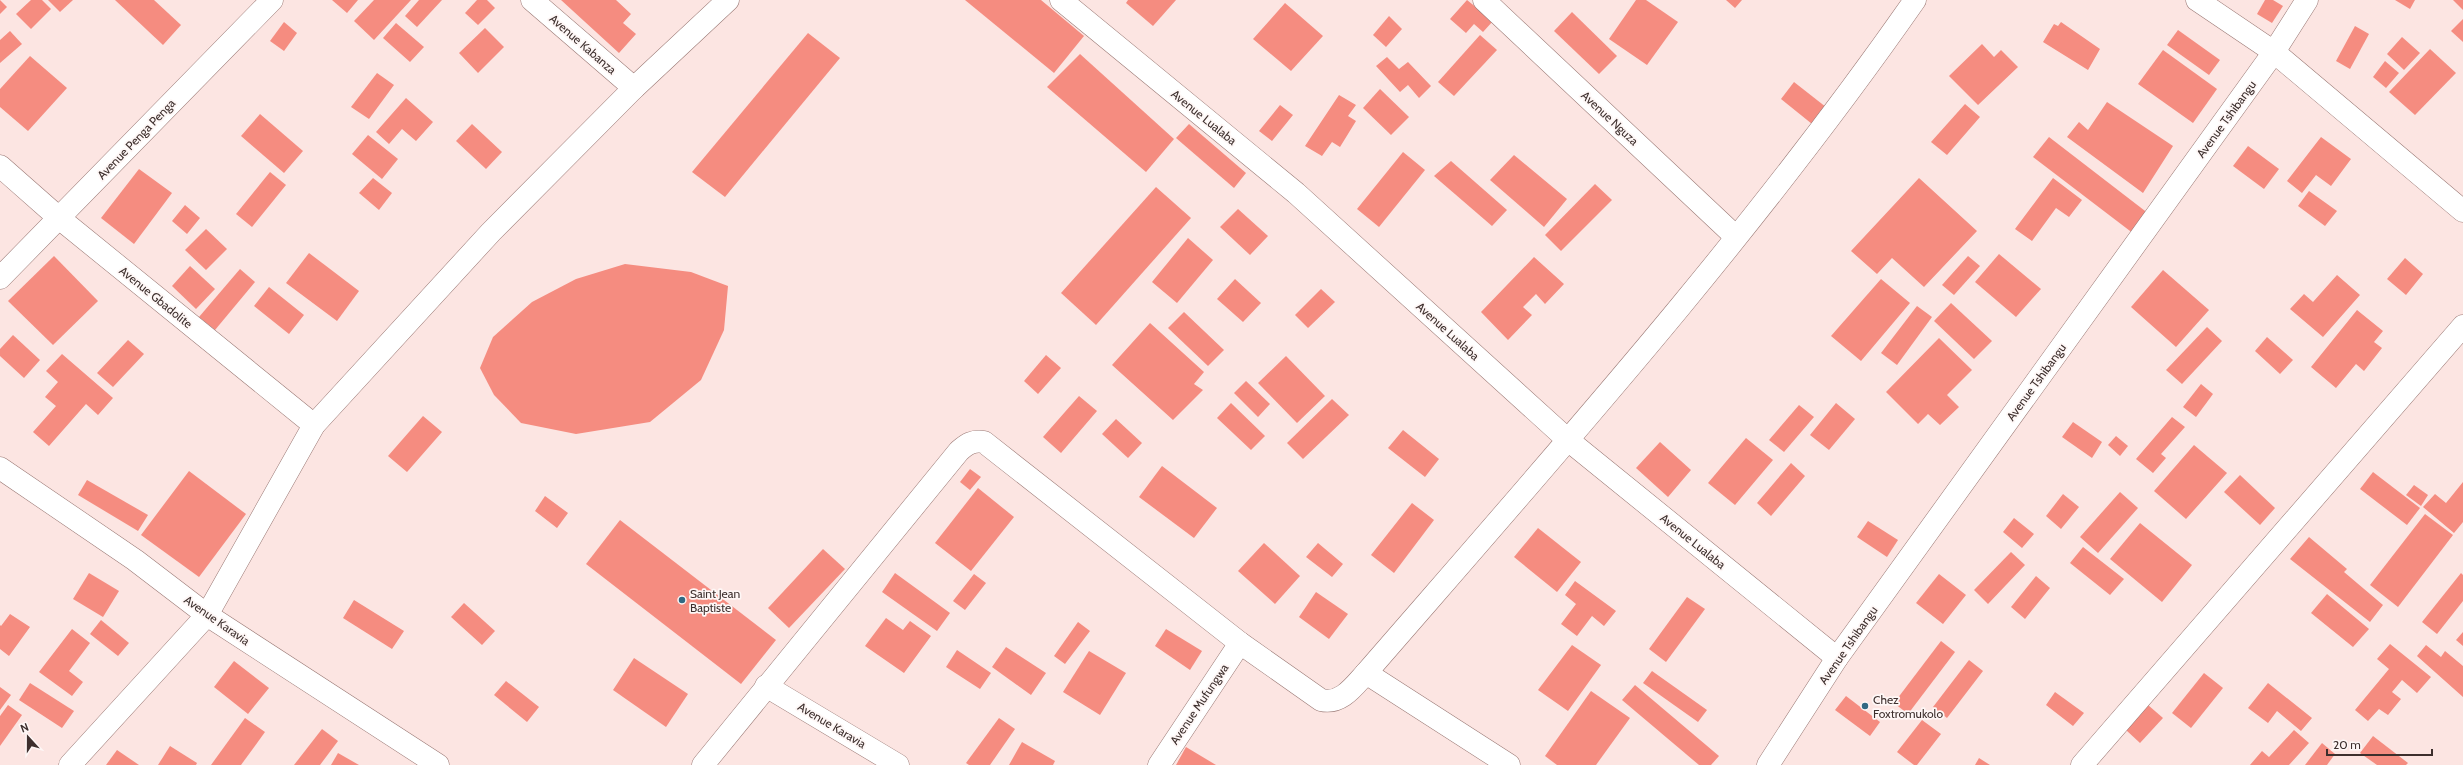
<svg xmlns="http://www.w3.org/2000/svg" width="2463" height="765" viewBox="0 0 2463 765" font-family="Cabin,sans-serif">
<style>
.building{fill:#f58c80}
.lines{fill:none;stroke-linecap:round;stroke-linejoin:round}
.minor-casing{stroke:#9a7975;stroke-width:23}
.minor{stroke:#fff;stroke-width:22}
.poi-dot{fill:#316983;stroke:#fef7f6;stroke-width:1.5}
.labels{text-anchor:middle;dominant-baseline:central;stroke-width:3.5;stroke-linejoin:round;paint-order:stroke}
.street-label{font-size:12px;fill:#3d2f2d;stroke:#fef7f6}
.poi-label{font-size:12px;fill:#3d2f2d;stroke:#fef7f6;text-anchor:start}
</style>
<rect width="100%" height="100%" fill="#fce5e2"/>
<g class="building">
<path d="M0,0L7,7L0,14Z"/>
<path d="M31,0H42L51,9L31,29L16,14Z"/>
<path d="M48,0H73L60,12Z"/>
<path d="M115,0H154L181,25L163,45Z"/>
<path d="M332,0H358L347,13Z"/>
<path d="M374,0H411L374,40L354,21Z"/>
<path d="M419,0H442L417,27L405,16Z"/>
<path d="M477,0H487L495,8L478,25L465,13Z"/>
<path d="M561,0H616L631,14L623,23L636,34L619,53Z"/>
<path d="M965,0H1041L1084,36L1054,73Z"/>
<path d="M1128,0H1176L1153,26L1126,3Z"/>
<path d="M1467,0L1493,21L1483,32L1474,24L1466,33L1450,19Z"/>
<path d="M1636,0H1646L1678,22L1647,65L1609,39Z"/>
<path d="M1726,0H1742L1735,8Z"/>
<path d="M2265,0H2273L2283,6L2272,23L2257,14Z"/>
<path d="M2395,0H2415L2410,9Z"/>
<path d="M2453,0H2463V10Z"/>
<path d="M1285,3L1323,36L1291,71L1253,39Z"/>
<path d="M1572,12L1617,56L1599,74L1554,31Z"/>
<path d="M1389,16L1402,29L1386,47L1373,35Z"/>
<path d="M2463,19V42L2451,31Z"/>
<path d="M284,22L297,33L284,51L270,41Z"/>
<path d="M2061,22L2100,49L2088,70L2043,42L2054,24L2058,26Z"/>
<path d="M396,23L424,47L410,62L383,38Z"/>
<path d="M2355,26L2369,34L2350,69L2336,61Z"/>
<path d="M485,28L504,47L478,73L459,53Z"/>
<path d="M2178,30L2220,60L2209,75L2167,45Z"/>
<path d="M10,31L22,44L0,63V40Z"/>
<path d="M808,33L840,58L725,197L692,172Z"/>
<path d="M1480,35L1497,50L1454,96L1438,82Z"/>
<path d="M2402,37L2420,53L2404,70L2387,54Z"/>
<path d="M1982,44L1994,57L2001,50L2018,67L1978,105L1949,76Z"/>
<path d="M2430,49L2456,73L2415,115L2389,92Z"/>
<path d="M2163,50L2217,89L2193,123L2138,84Z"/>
<path d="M1080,54L1174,139L1146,172L1047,87Z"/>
<path d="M30,56L67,88L28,131L0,107V89Z"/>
<path d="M1387,57L1399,69L1408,62L1431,86L1419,98L1408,85L1400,92L1376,66Z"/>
<path d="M2385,61L2399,73L2386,88L2373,77Z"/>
<path d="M377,73L394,85L369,119L351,107Z"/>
<path d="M1794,82L1831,111L1817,128L1781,99Z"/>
<path d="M1380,89L1409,117L1391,135L1363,108Z"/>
<path d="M1339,95L1356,105L1348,116L1356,121L1340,147L1332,142L1322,156L1305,146Z"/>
<path d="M406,98L433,122L416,141L402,129L389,144L376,132Z"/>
<path d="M2107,102L2173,146L2143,193L2067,137L2079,122L2088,130Z"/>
<path d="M1965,104L1980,117L1947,155L1931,142Z"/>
<path d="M1280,105L1293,115L1272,141L1259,131Z"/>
<path d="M260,114L303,151L284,173L241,136Z"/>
<path d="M472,124L502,152L486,169L456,141Z"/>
<path d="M1189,124L1246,173L1234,188L1176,138Z"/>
<path d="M368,135L398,159L382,179L352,154Z"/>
<path d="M2049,137L2149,214L2134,234L2033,157Z"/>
<path d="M2321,137L2351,159L2331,186L2316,175L2302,193L2287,181Z"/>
<path d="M2248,146L2279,169L2264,189L2233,166Z"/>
<path d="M1403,152L1425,170L1379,227L1357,209Z"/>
<path d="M1514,155L1567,199L1544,227L1490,180Z"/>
<path d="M1451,161L1507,210L1492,226L1434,176Z"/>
<path d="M139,169L172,193L134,244L101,218Z"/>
<path d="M270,172L286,185L252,227L236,214Z"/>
<path d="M373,178L392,193L379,210L359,193Z"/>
<path d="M1919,178L1977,231L1924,287L1892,258L1877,274L1851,251Z"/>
<path d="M2053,178L2082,200L2069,217L2056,208L2032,241L2015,229Z"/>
<path d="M1595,184L1612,200L1561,251L1545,235Z"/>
<path d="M1156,187L1191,218L1096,325L1061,293Z"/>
<path d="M2309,191L2337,211L2325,226L2298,206Z"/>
<path d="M185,205L200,218L187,234L172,221Z"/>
<path d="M1238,209L1268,236L1250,255L1220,227Z"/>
<path d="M206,229L227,249L206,270L185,250Z"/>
<path d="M1188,238L1213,260L1177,303L1152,282Z"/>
<path d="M309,253L359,291L337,321L286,283Z"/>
<path d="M1999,254L2041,289L2016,317L1975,282Z"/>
<path d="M54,256L98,301L53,345L8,301Z"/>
<path d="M1968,256L1980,266L1954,295L1942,285Z"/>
<path d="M1534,257L1564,284L1545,304L1536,294L1523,307L1532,315L1508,340L1481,312Z"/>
<path d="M2405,258L2423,274L2406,295L2387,279Z"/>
<path d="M625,264L691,272L728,286L724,330L701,380L650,422L576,434L521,423L494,395L480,368L493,337L532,302L576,279Z"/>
<path d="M190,266L215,289L196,309L172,286Z"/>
<path d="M240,269L255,282L215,330L199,317Z"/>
<path d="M2163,270L2209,310L2176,347L2131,307Z"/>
<path d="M2337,275L2360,295L2323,337L2290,309L2304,294L2313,302Z"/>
<path d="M1235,279L1261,303L1243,322L1217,299Z"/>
<path d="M1881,279L1910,303L1861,361L1831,336Z"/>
<path d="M269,287L304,315L289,334L254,306Z"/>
<path d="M1321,289L1335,302L1308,328L1295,315Z"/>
<path d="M1951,303L1992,341L1974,359L1934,321Z"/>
<path d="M1917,306L1932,317L1897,365L1881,353Z"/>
<path d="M2357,310L2383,331L2374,342L2382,348L2364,371L2356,364L2336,388L2311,367Z"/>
<path d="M1184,312L1224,350L1208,366L1168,328Z"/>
<path d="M1150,323L1204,372L1194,384L1203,390L1173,420L1112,365Z"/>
<path d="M2207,327L2222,341L2182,384L2166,370Z"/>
<path d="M13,335L40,360L24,378L0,356V349Z"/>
<path d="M2267,337L2293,360L2280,374L2255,351Z"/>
<path d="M1939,338L1972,370L1947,395L1959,407L1940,425L1928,414L1918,424L1886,392Z"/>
<path d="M128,340L144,354L113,387L97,373Z"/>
<path d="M62,354L113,398L98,415L86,404L49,446L33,432L56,406L45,397L58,382L46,371Z"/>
<path d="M1046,355L1061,368L1038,394L1024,381Z"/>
<path d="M1286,356L1325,396L1297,423L1258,383Z"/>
<path d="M1246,381L1270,404L1258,417L1234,393Z"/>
<path d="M2201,384L2213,394L2196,417L2183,407Z"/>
<path d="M1079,396L1097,411L1061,453L1043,437Z"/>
<path d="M1332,399L1349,415L1303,459L1287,443Z"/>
<path d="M1231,403L1265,436L1251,450L1217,418Z"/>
<path d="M1836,403L1855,419L1829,450L1810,435Z"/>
<path d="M1799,405L1814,417L1784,452L1769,440Z"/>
<path d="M423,416L442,432L407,472L388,456Z"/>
<path d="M2172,417L2185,427L2161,454L2166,458L2153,473L2136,459Z"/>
<path d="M1116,419L1142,443L1128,458L1102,434Z"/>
<path d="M2073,422L2102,442L2092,458L2062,437Z"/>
<path d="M1403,430L1439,459L1425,477L1388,448Z"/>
<path d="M2116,436L2128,446L2120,456L2108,445Z"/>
<path d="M1746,438L1773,460L1735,505L1708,483Z"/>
<path d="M1660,442L1691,470L1668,497L1636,468Z"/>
<path d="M2194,445L2227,473L2186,519L2154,491Z"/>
<path d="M1791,463L1805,476L1771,516L1757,503Z"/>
<path d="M1162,466L1217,508L1194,538L1139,497Z"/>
<path d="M970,469L981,477L970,490L960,482Z"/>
<path d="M189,471L246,514L199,577L141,535Z"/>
<path d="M2373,472L2420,508L2407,525L2360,489Z"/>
<path d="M2240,475L2275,508L2260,525L2224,492Z"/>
<path d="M87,480L148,515L138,531L78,495Z"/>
<path d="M2463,482V522L2454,533L2423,507L2435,494L2446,503Z"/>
<path d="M2414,485L2428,495L2421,506L2406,495Z"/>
<path d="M978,488L1014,517L971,571L935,543Z"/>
<path d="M2120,492L2138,508L2098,553L2080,537Z"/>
<path d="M2063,494L2079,507L2061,529L2046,516Z"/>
<path d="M545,496L568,513L557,528L535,511Z"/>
<path d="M1412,503L1434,520L1394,573L1371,555Z"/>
<path d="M2425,514L2453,535L2398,607L2370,585Z"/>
<path d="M2014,518L2034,534L2022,548L2003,532Z"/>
<path d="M620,520L776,640L741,684L586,564Z"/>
<path d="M1868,521L1898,540L1887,557L1857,537Z"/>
<path d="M2140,523L2192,565L2162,602L2110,559Z"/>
<path d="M1538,528L1581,562L1557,592L1514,557Z"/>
<path d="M2309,537L2347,569L2344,572L2383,605L2370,622L2290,559Z"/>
<path d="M1264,543L1300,576L1275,604L1238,571Z"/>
<path d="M1318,543L1343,564L1332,577L1306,557Z"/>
<path d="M2083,547L2124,579L2110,595L2070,563Z"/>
<path d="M823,549L845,569L789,628L768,608Z"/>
<path d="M2011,552L2025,565L1988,604L1974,590Z"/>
<path d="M89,573L119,591L103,617L73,599Z"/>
<path d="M895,573L950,613L937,631L882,592Z"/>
<path d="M2461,573L2463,575V601L2437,634L2422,622Z"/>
<path d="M974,574L986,583L965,610L953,601Z"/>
<path d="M1939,574L1966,595L1943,624L1916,603Z"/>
<path d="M2036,576L2050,588L2025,619L2011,607Z"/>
<path d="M1575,581L1616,611L1604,626L1592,616L1577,636L1561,624L1576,604L1565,595Z"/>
<path d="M1316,592L1348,614L1329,639L1299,617Z"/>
<path d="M2327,594L2369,629L2353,647L2311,613Z"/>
<path d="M1687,597L1705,609L1666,662L1649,649Z"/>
<path d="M354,600L404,631L392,649L343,618Z"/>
<path d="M464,603L495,631L482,645L451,617Z"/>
<path d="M10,614L30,627L9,656L0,649V625L1,626Z"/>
<path d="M886,618L903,630L910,621L931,636L904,673L865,646Z"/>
<path d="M101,620L129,643L118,656L90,634Z"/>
<path d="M1078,622L1090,631L1065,664L1054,656Z"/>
<path d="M72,629L90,643L69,671L83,682L72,696L39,672Z"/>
<path d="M1166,629L1202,651L1190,670L1155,646Z"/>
<path d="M2463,632V646L2456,640Z"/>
<path d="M1941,641L1955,652L1908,714L1894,703Z"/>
<path d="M2390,644L2431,677L2417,693L2402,680L2392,692L2401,699L2388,715L2379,709L2368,721L2355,710L2389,669L2377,659Z"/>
<path d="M1572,645L1601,665L1568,711L1538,690Z"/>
<path d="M2426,645L2441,657L2445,651L2463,666V697L2417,656Z"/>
<path d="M1006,647L1046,673L1031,695L992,667Z"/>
<path d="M957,650L991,673L980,689L946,667Z"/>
<path d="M1089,651L1126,673L1100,715L1063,692Z"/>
<path d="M634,658L688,694L666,727L613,690Z"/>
<path d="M1969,660L1983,671L1947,718L1933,707Z"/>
<path d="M234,661L269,688L248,714L214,687Z"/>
<path d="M1652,671L1707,710L1698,722L1643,683Z"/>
<path d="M2204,673L2223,688L2191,728L2172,713Z"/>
<path d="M506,681L539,707L527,722L494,695Z"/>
<path d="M30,683L74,711L62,728L19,700Z"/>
<path d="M2268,683L2312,718L2301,731L2277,711L2268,723L2248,708Z"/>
<path d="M1635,685L1719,756L1711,765H1699L1622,700Z"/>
<path d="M0,687L11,695L0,710Z"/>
<path d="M1591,691L1630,718L1596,765H1557L1545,756Z"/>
<path d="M2055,692L2084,713L2073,726L2046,705Z"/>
<path d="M1846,696L1880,722L1870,736L1835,710Z"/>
<path d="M8,705L22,715L0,746V716Z"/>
<path d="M2148,705L2163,718L2140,743L2126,730Z"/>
<path d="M245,718L265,732L241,765H211Z"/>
<path d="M999,718L1015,729L990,765H969L966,763Z"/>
<path d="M1922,720L1941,734L1917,765H1914L1897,752Z"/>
<path d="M322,729L338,741L320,765H294Z"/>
<path d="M2294,730L2309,743L2289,765H2250L2262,751L2269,757Z"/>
<path d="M2373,736L2408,763L2406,765H2377L2360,753Z"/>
<path d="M1022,742L1055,761L1053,765H1009Z"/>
<path d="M2322,743L2335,754L2327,765H2305Z"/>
<path d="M170,746L197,763L196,765H158Z"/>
<path d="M1186,747L1216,765H1176Z"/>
<path d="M117,750L139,765H106Z"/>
<path d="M338,753L359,765H331Z"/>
<path d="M1979,758L1990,765H1975Z"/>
</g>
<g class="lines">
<defs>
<g id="minor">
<path d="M532,0L634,88"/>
<path d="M1061,0L1296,193L1568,440L1837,658"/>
<path d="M1484,0L1735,236"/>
<path d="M2197,0L2274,52L2463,211"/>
<path d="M0,166L59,218L314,425"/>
<path d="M0,278L272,0"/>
<path d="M0,468L135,560L207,615L438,765"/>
<path d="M1366,673L1509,765"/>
<path d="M766,686L898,765"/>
<path d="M70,765L207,615L314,425L491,232L634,88L728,0"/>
<path d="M703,765L959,451C967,444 973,440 984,442L1240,643L1321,700C1341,705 1354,686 1366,673C1556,454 1749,238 1915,0"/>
<path d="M1159,765L1240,643"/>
<path d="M1768,765L1837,658L2274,52L2307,0"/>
<path d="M2082,765L2463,326"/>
</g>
</defs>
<use href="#minor" class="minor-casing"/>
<use href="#minor" class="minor"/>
</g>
<g class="poi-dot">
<circle cx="682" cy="600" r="4"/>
<circle cx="1865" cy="706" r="4"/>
</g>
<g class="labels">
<g class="street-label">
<text transform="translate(583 44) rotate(41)">Avenue Kabanza</text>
<text transform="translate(1204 117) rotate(39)">Avenue Lualaba</text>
<text transform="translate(1610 118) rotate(43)">Avenue Nguza</text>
<text transform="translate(2226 119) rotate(-54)">Avenue Tshibangu</text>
<text transform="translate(136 139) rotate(-46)">Avenue Penga Penga</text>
<text transform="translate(156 297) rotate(39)">Avenue Gbadolite</text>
<text transform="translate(1448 331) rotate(42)">Avenue Lualaba</text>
<text transform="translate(2036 382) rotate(-54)">Avenue Tshibangu</text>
<text transform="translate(1693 541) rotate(39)">Avenue Lualaba</text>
<text transform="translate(217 620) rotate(35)">Avenue Karavia</text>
<text transform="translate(1848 645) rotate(-55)">Avenue Tshibangu</text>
<text transform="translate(1199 704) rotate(-56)">Avenue Mufungwa</text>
<text transform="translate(832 725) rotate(31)">Avenue Karavia</text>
</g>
<g class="poi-label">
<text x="690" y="593">Saint Jean<tspan x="690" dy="14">Baptiste</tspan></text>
<text x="1873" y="699">Chez<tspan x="1873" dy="14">Foxtromukolo</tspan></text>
</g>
</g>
<g transform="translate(28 737) rotate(339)" stroke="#fef7f6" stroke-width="3" paint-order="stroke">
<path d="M0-3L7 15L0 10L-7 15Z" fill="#3d2f2d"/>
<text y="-6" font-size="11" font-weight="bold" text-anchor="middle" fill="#3d2f2d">N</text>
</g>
<path d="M2327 749v6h105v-6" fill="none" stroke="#3d2f2d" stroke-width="2"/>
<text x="2333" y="749" font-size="12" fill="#3d2f2d" stroke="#fef7f6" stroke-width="3" paint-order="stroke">20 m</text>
</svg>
